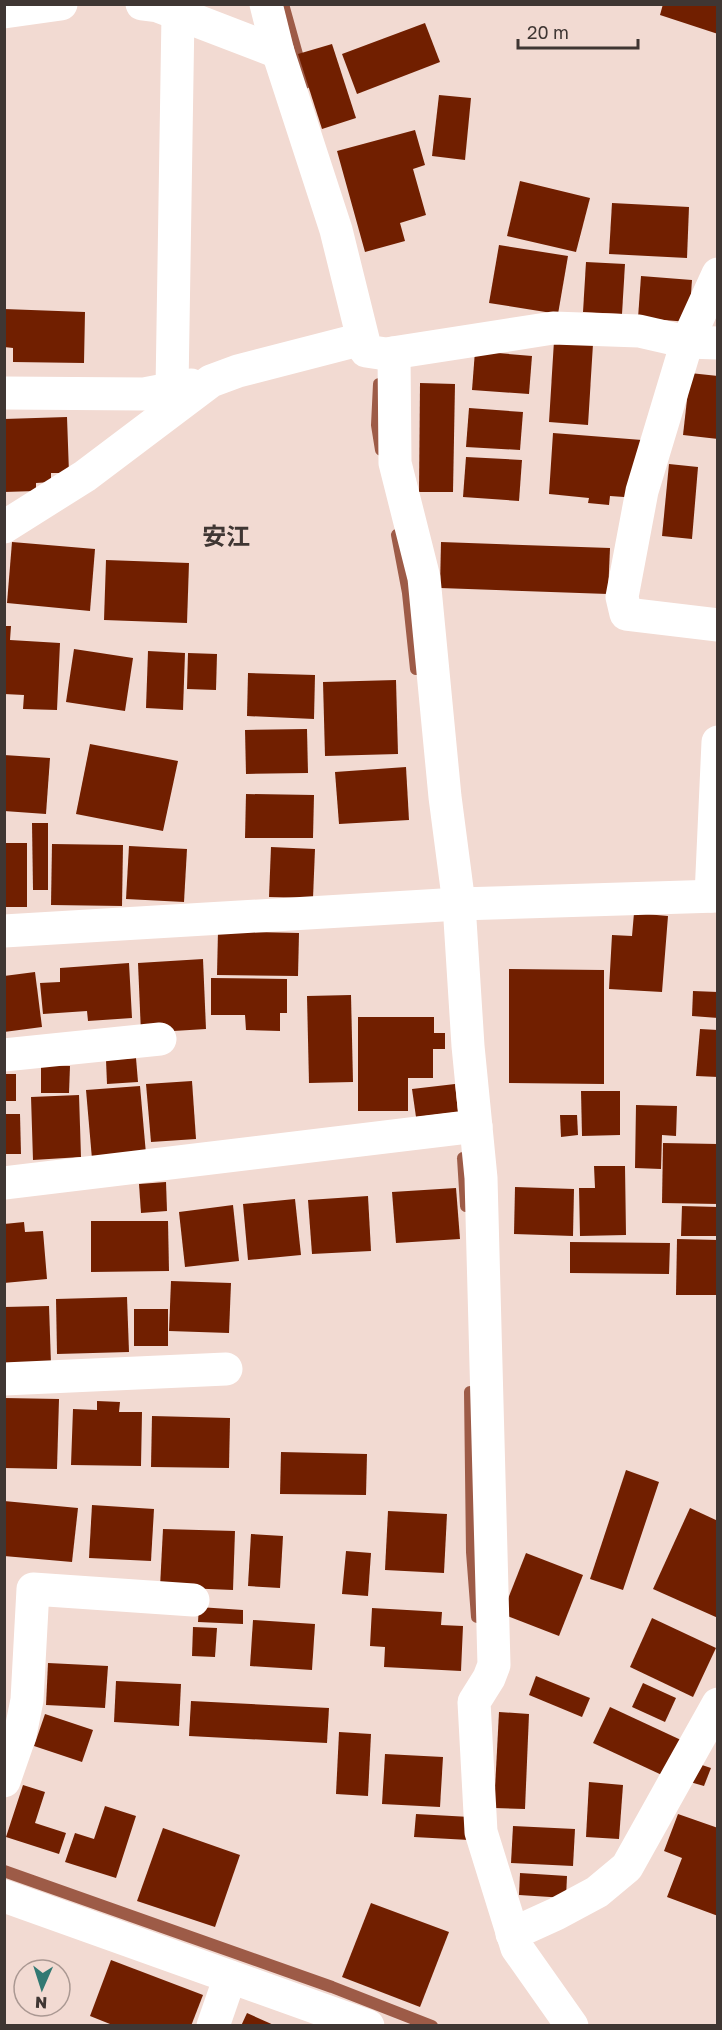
<svg xmlns="http://www.w3.org/2000/svg" width="722" height="2030" viewBox="0 0 722 2030" font-family="'Golos Text','Noto Sans JP',sans-serif">
<style>
.lines{fill:none;stroke-linecap:round;stroke-linejoin:round}
.stream{stroke:#9d5b47;stroke-width:12}
.building{fill:#711f00}
.minor{stroke:#fff;stroke-width:33}
.labels{text-anchor:middle;dominant-baseline:central;stroke-width:6;stroke-linejoin:round;paint-order:stroke}
.quarter-label{font-size:24px;font-weight:bold;fill:#3f3633;stroke:#f2dad2}
</style>
<rect width="100%" height="100%" fill="#f2dad2"/>
<g class="lines">
<g class="stream">
<path d="M283,4L305,83"/>
<path d="M379,384L377,425L381,450"/>
<path d="M397,535L408,593L416,669"/>
<path d="M463,1158L466,1206"/>
<path d="M470,1392L472,1552L477,1617"/>
<path d="M4,1871L332,1987L432,2026"/>
</g>
</g>
<g class="building">
<path d="M663,4H718V34L660,15Z"/>
<path d="M425,23L440,62L357,94L342,54Z"/>
<path d="M332,44L356,118L322,129L298,54Z"/>
<path d="M439,95L471,98L465,160L432,156Z"/>
<path d="M415,130L425,165L413,169L426,215L400,223L405,241L365,252L337,151Z"/>
<path d="M520,181L590,198L576,252L507,236Z"/>
<path d="M612,203L689,207L687,258L609,254Z"/>
<path d="M499,245L568,256L558,314L489,303Z"/>
<path d="M586,262L625,264L622,314L583,312Z"/>
<path d="M641,276L692,280L689,322L638,318Z"/>
<path d="M4,309L85,312L84,363L13,362V348L4,347Z"/>
<path d="M554,341L593,344L588,425L549,422Z"/>
<path d="M475,351L532,356L529,394L472,390Z"/>
<path d="M690,373L718,376V439L683,435Z"/>
<path d="M420,383L455,384L453,492H419Z"/>
<path d="M469,408L523,412L520,450L466,447Z"/>
<path d="M67,417L69,473H51V482L36,483V491L4,492V419Z"/>
<path d="M553,433L642,440L638,498L610,496L609,505L588,503L589,498L549,494Z"/>
<path d="M466,457L522,460L519,501L463,497Z"/>
<path d="M669,464L698,467L692,539L662,536Z"/>
<path d="M12,542L95,549L90,611L7,603Z"/>
<path d="M441,542L610,548L608,594L440,588Z"/>
<path d="M106,560L189,563L187,623L104,620Z"/>
<path d="M4,626H11L10,640L60,643L57,710L23,709L24,695L4,694Z"/>
<path d="M74,649L133,658L125,711L66,702Z"/>
<path d="M148,651L185,653L183,710L146,708Z"/>
<path d="M188,653L217,654L216,690L187,689Z"/>
<path d="M248,673L315,675L314,719L247,716Z"/>
<path d="M396,680L398,754L325,756L323,682Z"/>
<path d="M307,729L308,773L246,774L245,730Z"/>
<path d="M90,744L178,761L163,831L76,814Z"/>
<path d="M4,755L50,758L46,814L4,811Z"/>
<path d="M406,767L409,820L339,824L335,772Z"/>
<path d="M246,794L314,795L313,838H245Z"/>
<path d="M32,823H48V890H33Z"/>
<rect x="4" y="843" width="23" height="64"/>
<path d="M52,844L123,845L122,906L51,905Z"/>
<path d="M129,846L187,849L184,902L126,899Z"/>
<path d="M271,847L315,849L313,898L269,897Z"/>
<path d="M634,913L668,916L662,992L609,989L612,935L632,936Z"/>
<path d="M218,931L299,933L298,976L217,975Z"/>
<path d="M203,959L206,1029L141,1033L138,963Z"/>
<path d="M129,963L132,1018L88,1021L87,1011L43,1014L40,983L60,982V968Z"/>
<path d="M509,969L604,970V1084L509,1083Z"/>
<path d="M35,972L42,1027L4,1032V976Z"/>
<path d="M211,978L287,979V1013H280V1031L246,1030L245,1015H211Z"/>
<path d="M693,991L718,992V1018L692,1016Z"/>
<path d="M351,995L353,1082L309,1083L307,996Z"/>
<path d="M358,1017H434V1033H445V1049H433V1078H408V1111H358Z"/>
<path d="M700,1029L718,1030V1077L696,1076Z"/>
<path d="M136,1058L138,1082L107,1084L106,1060Z"/>
<path d="M41,1065L70,1066L69,1093H41Z"/>
<rect x="4" y="1074" width="12" height="27"/>
<path d="M192,1081L196,1139L151,1142L146,1084Z"/>
<path d="M455,1084L458,1112L416,1117L412,1089Z"/>
<path d="M140,1086L146,1154L92,1159L86,1090Z"/>
<path d="M581,1091H620V1135L582,1136Z"/>
<path d="M79,1095L81,1157L33,1160L31,1097Z"/>
<path d="M636,1105L677,1106L676,1136L662,1135L661,1169L635,1168Z"/>
<path d="M4,1114H20L21,1154H4Z"/>
<path d="M560,1115H577L578,1135L561,1137Z"/>
<path d="M663,1143L718,1144V1204L662,1203Z"/>
<path d="M594,1166H625L626,1235L580,1236L579,1188H595Z"/>
<path d="M166,1182L167,1211L141,1213L139,1184Z"/>
<path d="M515,1187L574,1189L573,1236L514,1234Z"/>
<path d="M456,1188L460,1239L396,1243L392,1192Z"/>
<path d="M368,1196L371,1251L312,1254L308,1200Z"/>
<path d="M295,1199L301,1255L248,1260L243,1204Z"/>
<path d="M233,1205L239,1261L185,1267L179,1212Z"/>
<path d="M682,1206L718,1207V1236H681Z"/>
<path d="M91,1221H168L169,1271L91,1272Z"/>
<path d="M24,1222L25,1232L43,1231L47,1279L4,1283V1224Z"/>
<path d="M677,1239L718,1240V1295H676Z"/>
<path d="M570,1242L670,1243L669,1274L570,1273Z"/>
<path d="M171,1281L231,1283L229,1333L169,1331Z"/>
<path d="M127,1297L129,1352L57,1354L56,1299Z"/>
<path d="M49,1306L51,1364L4,1366V1307Z"/>
<rect x="134" y="1309" width="34" height="37"/>
<path d="M4,1398L59,1399L57,1469L4,1468Z"/>
<path d="M97,1401L120,1402L119,1412H142L141,1466L71,1465L73,1409L97,1410Z"/>
<path d="M152,1416L230,1418L229,1468L151,1467Z"/>
<path d="M281,1452L367,1454L366,1495L280,1494Z"/>
<path d="M626,1470L659,1482L623,1590L590,1579Z"/>
<path d="M4,1501L78,1508L72,1562L4,1556Z"/>
<path d="M92,1505L154,1509L151,1561L89,1558Z"/>
<path d="M690,1508L718,1521V1618L653,1589Z"/>
<path d="M388,1511L447,1514L444,1573L385,1570Z"/>
<path d="M163,1529L235,1531L233,1590L160,1587Z"/>
<path d="M251,1534L283,1536L280,1588L248,1586Z"/>
<path d="M346,1551L371,1553L368,1596L342,1594Z"/>
<path d="M526,1553L583,1575L559,1636L502,1614Z"/>
<path d="M199,1607L243,1610V1624L198,1622Z"/>
<path d="M372,1608L442,1612L441,1625L463,1626L461,1671L384,1667L385,1647L370,1646Z"/>
<path d="M652,1618L716,1648L693,1697L630,1667Z"/>
<path d="M253,1620L315,1624L312,1670L250,1666Z"/>
<path d="M193,1627L217,1628L215,1657L192,1656Z"/>
<path d="M48,1663L108,1666L105,1708L46,1705Z"/>
<path d="M536,1676L590,1698L582,1717L529,1695Z"/>
<path d="M116,1681L181,1684L179,1726L114,1722Z"/>
<path d="M643,1683L676,1698L665,1722L632,1707Z"/>
<path d="M191,1701L329,1708L327,1743L189,1736Z"/>
<path d="M610,1707L681,1740L664,1776L593,1743Z"/>
<path d="M499,1712L529,1714L525,1809L494,1808Z"/>
<path d="M45,1714L93,1730L82,1762L34,1746Z"/>
<path d="M339,1732L371,1734L368,1796L336,1794Z"/>
<path d="M385,1754L443,1757L440,1807L382,1804Z"/>
<path d="M696,1763L711,1768L704,1786L690,1782Z"/>
<path d="M589,1782L623,1785L619,1839L586,1837Z"/>
<path d="M23,1785L45,1792L35,1823L66,1833L59,1854L6,1837Z"/>
<path d="M105,1806L136,1816L116,1878L65,1862L75,1833L94,1839Z"/>
<path d="M416,1814L470,1817L469,1840L414,1837Z"/>
<path d="M678,1814L718,1828V1916L667,1897L682,1858L664,1851Z"/>
<path d="M513,1826L575,1829L573,1866L511,1863Z"/>
<path d="M163,1828L240,1855L215,1927L137,1901Z"/>
<path d="M520,1873L567,1876L566,1898L519,1895Z"/>
<path d="M371,1903L449,1932L420,2007L342,1977Z"/>
<path d="M111,1960L203,1995L191,2026H115L90,2016Z"/>
<path d="M247,2013L276,2026H241Z"/>
</g>
<g class="lines">
<g class="minor">
<path d="M142,4L158,6L278,52"/>
<path d="M266,4L278,52L336,230L366,351L386,354L553,328L639,331L687,342L718,343"/>
<path d="M4,12L61,4"/>
<path d="M718,274L687,342L642,491L622,597L626,614L718,625"/>
<path d="M394,353L395,463L424,578L445,797L459,904L468,1046L481,1178L494,1665L489,1678L474,1702L481,1832L517,1948L572,2026"/>
<path d="M172,389L178,14"/>
<path d="M4,393L144,394L191,385"/>
<path d="M4,527L85,476L211,381L238,371L362,339"/>
<path d="M711,896L718,742"/>
<path d="M4,931L459,904L718,896"/>
<path d="M4,1055L160,1039"/>
<path d="M4,1183L476,1126"/>
<path d="M4,1379L226,1369"/>
<path d="M4,1781L20,1735L27,1700L33,1589L193,1600"/>
<path d="M4,1896L368,2026"/>
<path d="M512,1934L556,1914L597,1892L627,1867L718,1704"/>
<path d="M213,2026L230,1977"/>
</g>
</g>
<g class="labels">
<g class="quarter-label">
<text x="226" y="535">安江</text>
</g>
</g>
<rect width="722" height="2030" fill="none" stroke="#3f3633" stroke-width="12"/>
<g transform="translate(42 1988) rotate(183)"><circle r="28" fill="#f2dad2" stroke="#aa9892" stroke-width="1.5"/>
<path d="M0-4.5L10 22L0 15L-10 22Z" fill="#327973"/>
<text y="-9" font-size="16" font-weight="bold" text-anchor="middle" fill="#3f3633">N</text>
</g>
<path d="M518 39v9h120v-9" fill="none" stroke="#3f3633" stroke-width="3"/>
<text x="527" y="39" font-size="18" fill="#3f3633" stroke="#f2dad2" stroke-width="4.5" paint-order="stroke">20 m</text>
</svg>
